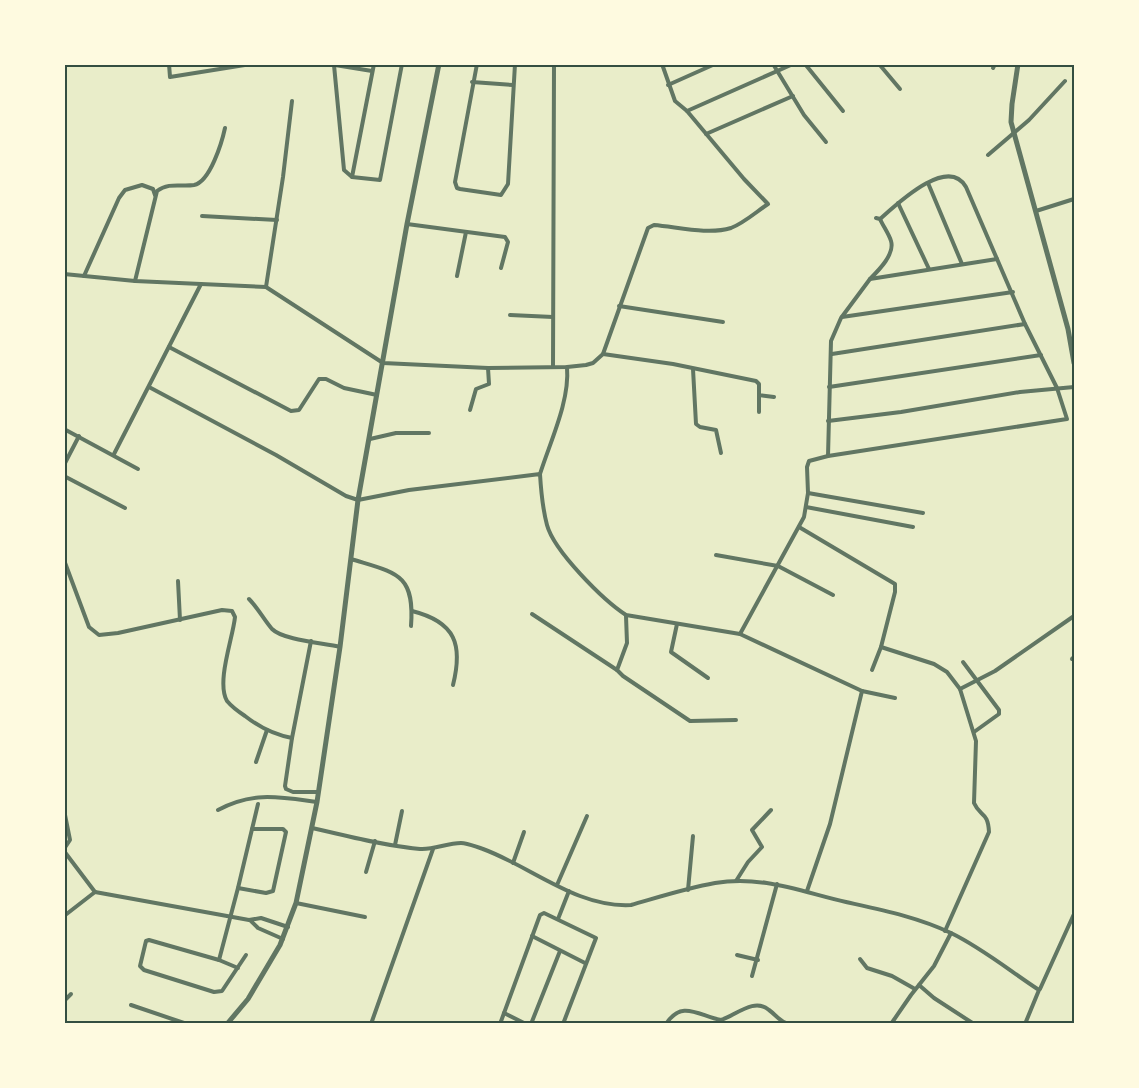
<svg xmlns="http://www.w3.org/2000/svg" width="1139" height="1088" viewBox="0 0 1139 1088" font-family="'Archivo Narrow',sans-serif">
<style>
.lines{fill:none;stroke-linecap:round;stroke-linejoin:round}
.minor{stroke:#617663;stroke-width:4}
.tertiary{stroke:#617663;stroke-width:5}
.neatline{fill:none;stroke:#344e41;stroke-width:2}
</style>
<rect width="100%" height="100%" fill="#e9edc9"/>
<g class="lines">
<g class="minor">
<path d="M169,64L170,77L251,64"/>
<path d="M477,64L455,182L457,188L460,189L501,195L508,184L515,64"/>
<path d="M662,64L675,101L687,111L793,64"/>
<path d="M773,64L804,115L826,142"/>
<path d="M805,64L843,111"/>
<path d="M879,64L900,89"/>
<path d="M334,65L344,170L352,177L380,180L402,64"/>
<path d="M335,65L372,71"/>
<path d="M993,68L995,64"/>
<path d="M472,82L513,85"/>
<path d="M668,85L715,64"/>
<path d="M292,101L283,177L266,287L383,363L488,368L567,367L586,365L593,363L603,354L648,228L654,225C678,227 708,235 731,228C744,223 756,212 768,204L744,179L687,111"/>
<path d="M706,134L793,96"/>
<path d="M988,155L1029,120L1065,81"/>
<path d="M352,177L374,64"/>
<path d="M928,183L962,264"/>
<path d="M898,203L929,269"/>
<path d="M1036,211L1074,199"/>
<path d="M202,216L277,220"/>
<path d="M407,224L505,237L508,242L501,268"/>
<path d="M64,274L135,281L266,287"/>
<path d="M84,276L119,198L125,190L142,185L153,189L155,195"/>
<path d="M457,276L466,232"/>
<path d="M870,279C879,270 895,254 891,241C889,234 883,226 880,219L876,218"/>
<path d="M135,281L157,191C169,182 181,187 194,185C210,182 222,142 225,128"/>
<path d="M619,306L723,322"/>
<path d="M510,315L553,317"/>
<path d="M842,317L1013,292"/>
<path d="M169,347L291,411L299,410L319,379H326L344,388L377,395"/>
<path d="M603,354L673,364L756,381L759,384V395L774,397"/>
<path d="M832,354L1025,324"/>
<path d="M553,367L554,64"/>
<path d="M693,369L696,424L700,427L716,430L721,453"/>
<path d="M149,387L276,455L346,496L358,500L409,490L540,474C541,491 543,510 547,525C554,551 603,600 626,615L740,634L862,691L895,698"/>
<path d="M829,387L1041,355"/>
<path d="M470,410L476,389L489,384L488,368"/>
<path d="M759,412V395"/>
<path d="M828,421L901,412L1020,392L1074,387"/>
<path d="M64,429L138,469"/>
<path d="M370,439L396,433H429"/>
<path d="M114,454L201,284"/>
<path d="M828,456L831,341L841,318L870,279L997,259"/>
<path d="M64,465L79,436"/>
<path d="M540,474C550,442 570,401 567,367"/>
<path d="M64,476L125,508"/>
<path d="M808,493L923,513"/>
<path d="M806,507L913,527"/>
<path d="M799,527L895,584V592L881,647L872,670"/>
<path d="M716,555L778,566L833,595"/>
<path d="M351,559C396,573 415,573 411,626"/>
<path d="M64,560L89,627L99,635L118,633L222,610L232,611L235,617C233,638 216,682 227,701C232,707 239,712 245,716C259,727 275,735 292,738"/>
<path d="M178,581L180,620"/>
<path d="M249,599C258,608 264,620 272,629C283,640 323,643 340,647"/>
<path d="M412,611C456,622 463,645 453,685"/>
<path d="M532,614L617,670"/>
<path d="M626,616L627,643L617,670L623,676L690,721L736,720"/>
<path d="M677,624L671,652L708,678"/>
<path d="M740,634L804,517L808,493L807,467L809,461L828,456L1067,419L1057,388L1025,324L966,187C948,155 897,204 880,219"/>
<path d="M311,641L292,738L285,786L286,789L293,792H318"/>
<path d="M881,647L934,664L947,672L960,689L995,671L1074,616"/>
<path d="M1072,659L1074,657"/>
<path d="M963,662L999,710V714L974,732"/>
<path d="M256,762L267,730"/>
<path d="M64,810L70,840L64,849"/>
<path d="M218,810C253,791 280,797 317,802"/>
<path d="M312,828C348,836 384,846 420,849C434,850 447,843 461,843C468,843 476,847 483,849C532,867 577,908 631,905C659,897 687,888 715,883C762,875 802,892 846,902C882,910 917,917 951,933C982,948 1010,971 1039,990L1025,1024"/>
<path d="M395,845L402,811"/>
<path d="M64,851L95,892"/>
<path d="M513,863L524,832"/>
<path d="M366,872L375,841"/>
<path d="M736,881L748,862L762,847L752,830L771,810"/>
<path d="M557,885L587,816"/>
<path d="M238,888L266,893L273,891L286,832L283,829H252"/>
<path d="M688,890L693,836"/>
<path d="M807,891L830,824L862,691"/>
<path d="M95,892L249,920L261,918L288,927"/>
<path d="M296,903L365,917"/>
<path d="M64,916L95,892"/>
<path d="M558,919L569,891"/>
<path d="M250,920L258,928L283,939"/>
<path d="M945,931L989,832C988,811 980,817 974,803L976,741L960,689"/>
<path d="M532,936L585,963"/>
<path d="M737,955L758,960"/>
<path d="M860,959L867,968L892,976L915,989"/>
<path d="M219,960L238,888L258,804"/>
<path d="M238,968L219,960L149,940L146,941L140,966L144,970L214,992L222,991L246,955"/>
<path d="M752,976L777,884"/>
<path d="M919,985L934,998L974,1024"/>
<path d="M1040,989L1074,914"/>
<path d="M64,1001L71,994"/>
<path d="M131,1005L187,1024"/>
<path d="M504,1013L526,1024"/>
<path d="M371,1024L433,849"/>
<path d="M500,1024L540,915L544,913L596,938L563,1024"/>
<path d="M531,1024L560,951"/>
<path d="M666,1024C682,999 699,1016 721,1020C735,1016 754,997 769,1010C776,1015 779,1021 788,1024"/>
<path d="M891,1024L911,995L934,966L951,933"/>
</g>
<g class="tertiary">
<path d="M1018,64L1012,104L1011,122L1068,329L1074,363"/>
<path d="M227,1024L248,999L280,945L296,903L317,802L340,647L358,500L407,224L439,64"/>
</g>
</g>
<rect width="1139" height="1088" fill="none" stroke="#fefae0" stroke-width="132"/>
<rect x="66" y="66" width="1007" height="956" class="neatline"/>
</svg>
